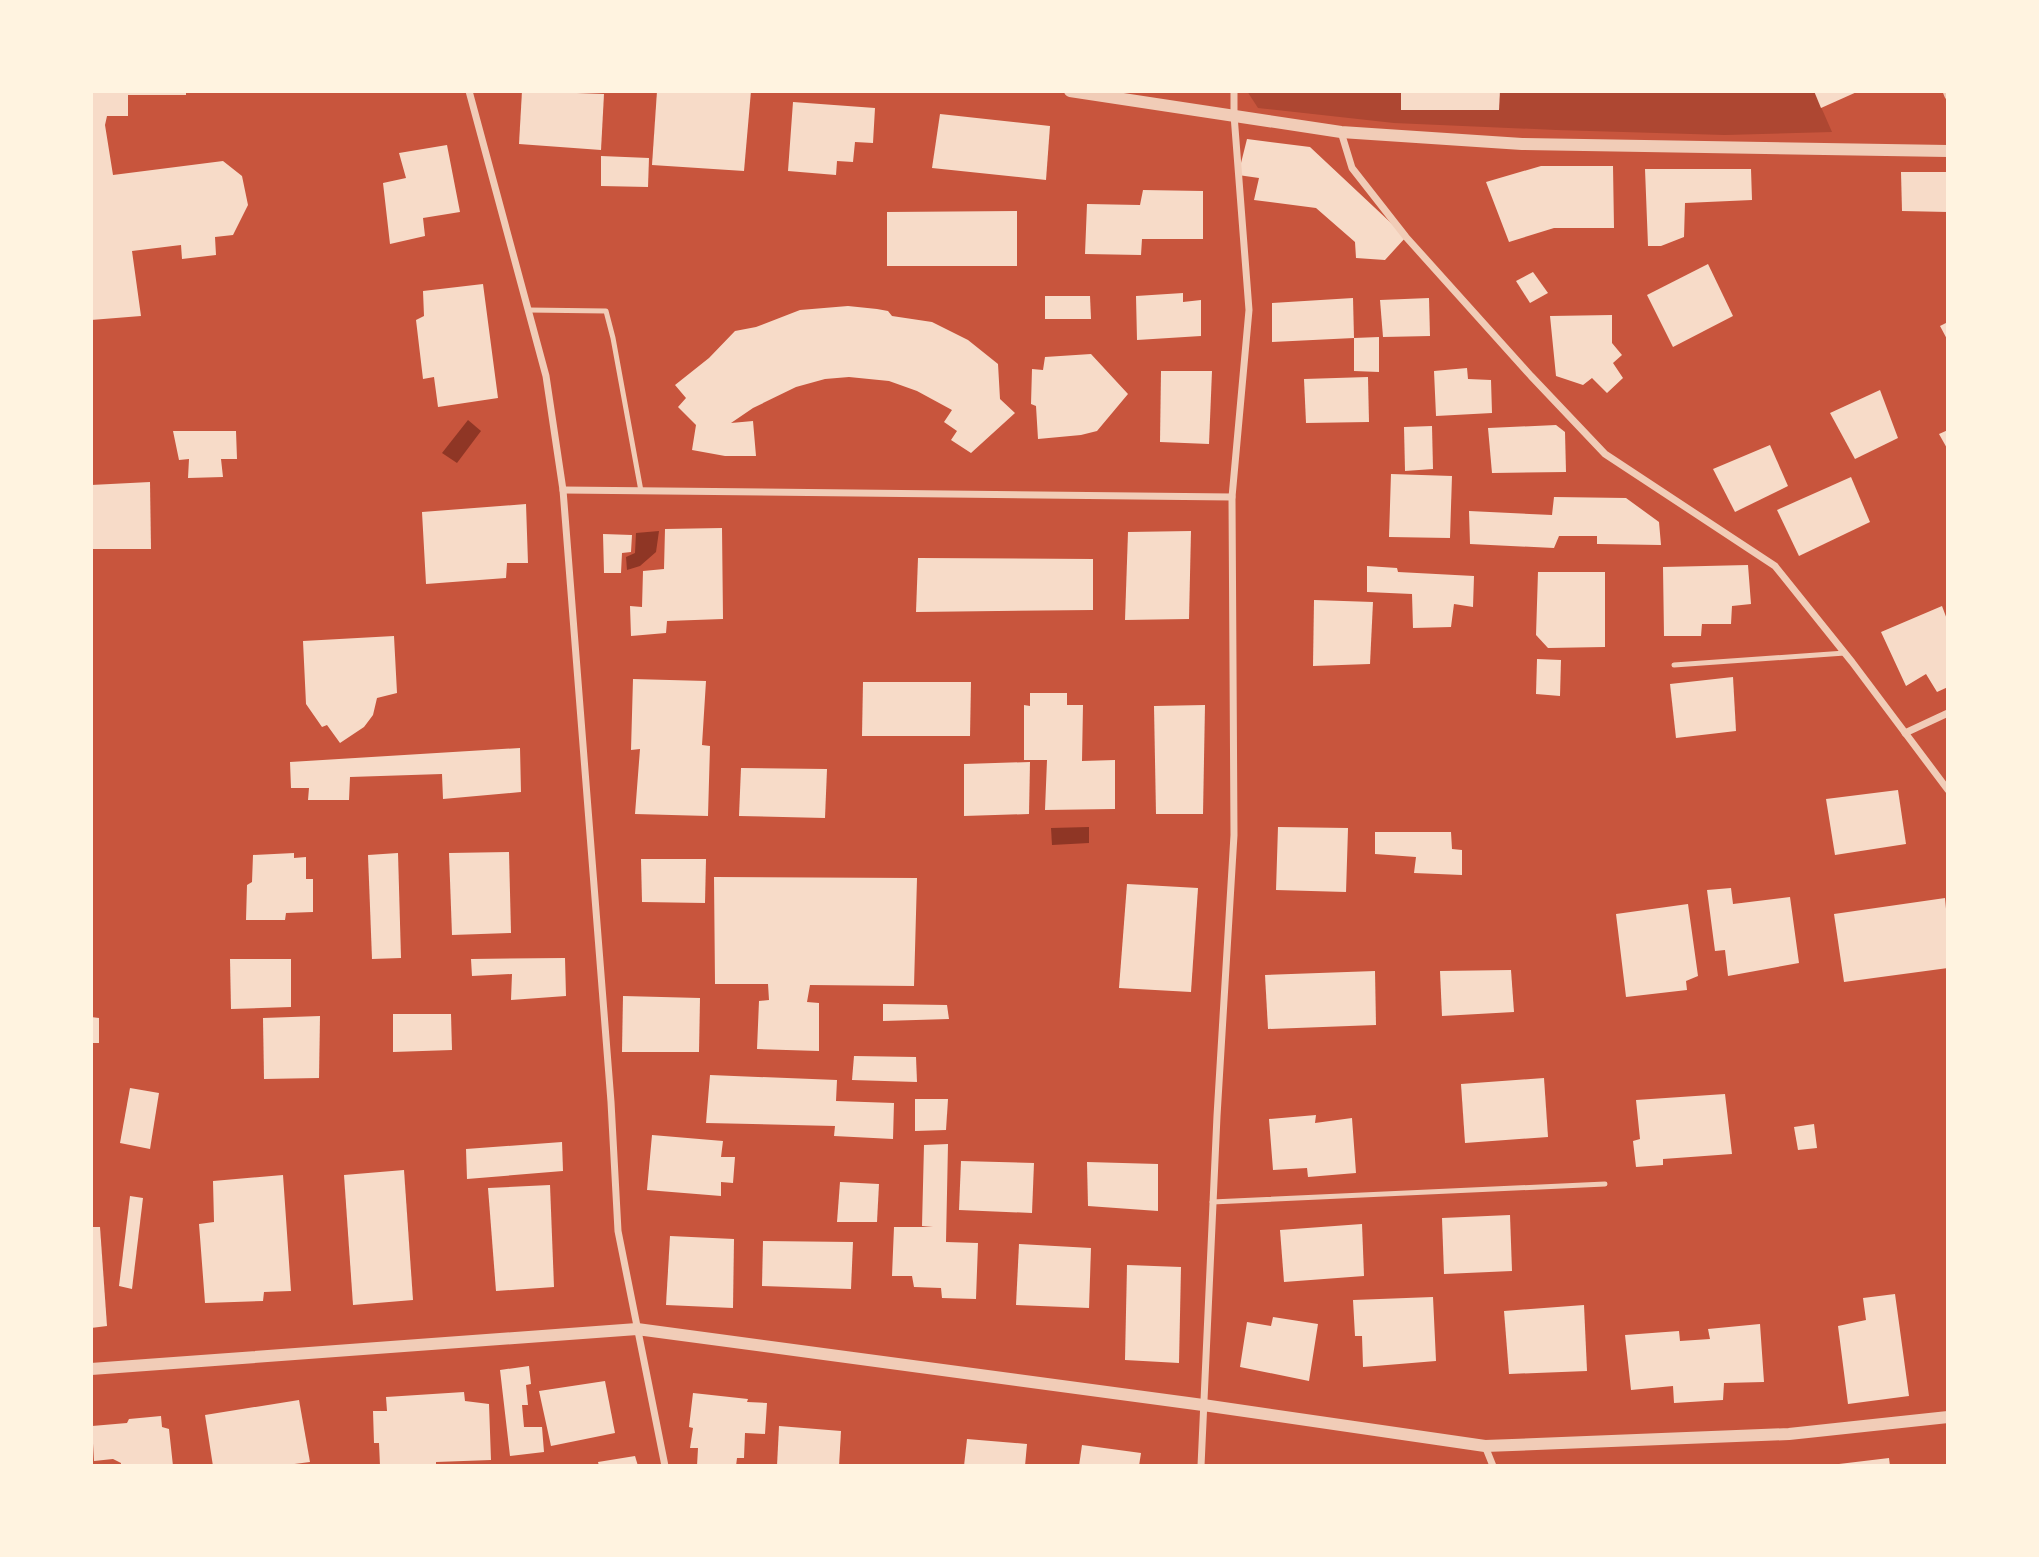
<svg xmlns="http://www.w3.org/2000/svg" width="2039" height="1557" viewBox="0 0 2039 1557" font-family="'Fira Sans Condensed',sans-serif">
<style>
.green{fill:#ae4732}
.water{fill:#8f3625}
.building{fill:#f7dbc8}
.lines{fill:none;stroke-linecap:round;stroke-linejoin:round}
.service{stroke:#f1ccb7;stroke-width:5}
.minor{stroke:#f1ccb7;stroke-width:7}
.tertiary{stroke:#f1ccb7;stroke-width:12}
</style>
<rect width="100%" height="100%" fill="#c8553d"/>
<path class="green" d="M1247,91H1814L1832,132L1725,135L1556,130L1394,123L1258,108Z"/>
<g class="water">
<path d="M468,420L481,431L457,463L442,453Z"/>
<path d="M659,531L656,552L640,566L627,570L626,557L635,553L636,533Z"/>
<path d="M1089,827V843L1052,845L1051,828Z"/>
</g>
<g class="building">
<path d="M91,91H186V95H128V116H107L105,125L113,175L223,161L242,176L248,205L233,235L215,237L216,255L182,259L181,245L132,251L141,316L91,320Z"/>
<path d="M522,91L604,94L601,150L519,144Z"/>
<path d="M657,91H751L744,171L652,165Z"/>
<path d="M1401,91H1500L1499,110H1401Z"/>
<path d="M1814,91H1859L1821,108Z"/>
<path d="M793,102L875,108L873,143L855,142L853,162L837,161L836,175L788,171Z"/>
<path d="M940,114L1050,126L1046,180L932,168Z"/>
<path d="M1247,139L1310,147L1406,237L1385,260L1356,258L1355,242L1316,208L1254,200L1259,178L1238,175Z"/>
<path d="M447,145L460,212L423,218L425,236L390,244L383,183L406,178L399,153Z"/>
<path d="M601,156L649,158L648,187L601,186Z"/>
<path d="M1541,166H1613L1614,228H1554L1509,242L1486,182Z"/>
<path d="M1645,169H1751L1752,200L1685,203L1684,237L1661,246H1648Z"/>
<path d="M1901,172H1948V212L1902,211Z"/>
<path d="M1143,190L1203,191V239H1142L1141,255L1085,254L1087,204L1140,205Z"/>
<path d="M1017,211V266H887V212Z"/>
<path d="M1708,264L1733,316L1673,347L1647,295Z"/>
<path d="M1533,272L1548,293L1530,303L1516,281Z"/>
<path d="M483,284L498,398L438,407L434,377L423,379L416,320L424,316L423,291Z"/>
<path d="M1183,293V302L1201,300V336L1137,340L1136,296Z"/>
<path d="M1045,296H1090L1091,319H1045Z"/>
<path d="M1353,298L1354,338L1272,342V303Z"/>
<path d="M1429,298L1430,336L1383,337L1380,300Z"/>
<path d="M848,306L877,309L888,311L892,316L932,322L968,340L998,364L1000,399L1015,413L971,453L951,440L957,431L944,422L952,410L917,391L889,381L849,377L825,379L796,387L753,408L731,423L753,421L756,456H725L692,450L696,425L678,407L686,398L675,385L709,358L735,331L756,327L800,310Z"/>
<path d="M1612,315V343L1622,355L1613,363L1623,378L1607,393L1592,378L1583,385L1556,376L1550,316Z"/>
<path d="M1948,322V341L1940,326Z"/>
<path d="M1379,337V372L1354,371V338Z"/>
<path d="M1091,354L1128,394L1097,431L1081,435L1038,439L1036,406L1031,404L1032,369L1043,370L1045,357Z"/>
<path d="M1467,368L1468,379L1491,380L1492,413L1436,416L1434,371Z"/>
<path d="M1161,371H1212L1209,444L1160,442Z"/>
<path d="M1368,377L1369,422L1306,423L1304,379Z"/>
<path d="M1880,390L1898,438L1855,459L1830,413Z"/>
<path d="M1556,425L1565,432L1566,472L1492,473L1488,428Z"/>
<path d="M1432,426L1433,469L1405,471L1404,427Z"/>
<path d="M1948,430V450L1939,434Z"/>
<path d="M173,431H236L237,459H221L223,477L188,478L189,459L179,460Z"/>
<path d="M1770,445L1788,486L1735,512L1713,469Z"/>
<path d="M1391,474L1452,476L1450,538L1389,537Z"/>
<path d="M1851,477L1870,522L1799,556L1777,510Z"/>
<path d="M150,482L151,549H92L91,485Z"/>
<path d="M1554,497L1626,498L1659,522L1661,545L1597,544V536H1559L1554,548L1470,544L1469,511L1552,515Z"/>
<path d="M526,504L528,563H507L506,578L426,584L422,512Z"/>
<path d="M722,528L723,619L667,621L666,633L631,636L630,606L642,607L643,571L664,569L665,529Z"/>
<path d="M1191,531L1189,619L1125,620L1128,532Z"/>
<path d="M603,534L632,535L631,552L622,553L621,573H604Z"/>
<path d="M918,558L1093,559V610L916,612Z"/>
<path d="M1748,565L1751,604L1732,606L1731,624H1702L1701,636H1664L1663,567Z"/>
<path d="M1367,566L1397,568L1398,572L1474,576L1473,607L1454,604L1451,627L1413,628L1412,594L1367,592Z"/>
<path d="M1538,572H1605V647L1548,648L1536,635Z"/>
<path d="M1314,600L1373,602L1370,664L1313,666Z"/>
<path d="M1942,606L1948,622V687L1937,692L1926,674L1906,686L1881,632Z"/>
<path d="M394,636L397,693L377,698L373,715L364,727L340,743L327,725L322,727L306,704L303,641Z"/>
<path d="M1537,659L1561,660L1560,696L1536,694Z"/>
<path d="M1733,677L1736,731L1676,738L1670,684Z"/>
<path d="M633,679L706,681L702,745L710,746L708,816L635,814L640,749L631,750Z"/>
<path d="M863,682H971L970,736H862Z"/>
<path d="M1030,693H1067V705H1083L1082,761L1115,760V809L1045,810L1047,760H1024V705L1030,706Z"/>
<path d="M1205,705L1203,814H1156L1154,706Z"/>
<path d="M520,748L521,792L443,799L442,774L350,777L349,800H308L309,788H291L290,762Z"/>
<path d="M1030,762L1029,814L964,816V764Z"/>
<path d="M741,768L827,769L825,818L739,816Z"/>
<path d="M1898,790L1906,844L1835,855L1826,799Z"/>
<path d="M1278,827L1348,828L1346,892L1276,890Z"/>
<path d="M1375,832H1451L1452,849L1462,850V875L1414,873L1416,857L1375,854Z"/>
<path d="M509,852L511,933L452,935L449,853Z"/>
<path d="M294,853V858L306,857V879H313V912L286,913L285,920H246L247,885L252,882L253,855Z"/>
<path d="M398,853L401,958L372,959L368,855Z"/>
<path d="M641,859H706L705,903L642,902Z"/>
<path d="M714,877L917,878L914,986L810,985L807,1002L819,1003V1051L757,1049L759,1001L769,1000L768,984H715Z"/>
<path d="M1127,884L1198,888L1191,992L1119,988Z"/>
<path d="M1731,888L1733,904L1790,897L1799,963L1728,976L1725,950L1715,951L1707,890Z"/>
<path d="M1945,898L1948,931V968L1844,982L1834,914Z"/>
<path d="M1688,904L1698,976L1686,981L1687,990L1626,997L1616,914Z"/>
<path d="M565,958L566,996L511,1000L512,974L472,976L471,959Z"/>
<path d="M230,959H291V1007L231,1009Z"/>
<path d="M1511,970L1514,1012L1442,1016L1440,971Z"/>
<path d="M1375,971L1376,1025L1268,1029L1265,975Z"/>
<path d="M623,996L700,998L699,1052H622Z"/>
<path d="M883,1004L947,1005L949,1019L883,1021Z"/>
<path d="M393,1014H451L452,1050L393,1052Z"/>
<path d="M320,1016L319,1078L264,1079L263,1018Z"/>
<path d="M91,1017L99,1018V1043H91Z"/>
<path d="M854,1056L916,1057L917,1082L852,1080Z"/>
<path d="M710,1075L837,1080L836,1101L894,1103L893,1139L834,1136L835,1126L706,1123Z"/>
<path d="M1544,1078L1548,1137L1465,1143L1461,1084Z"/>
<path d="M130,1088L159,1093L150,1149L120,1143Z"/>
<path d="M1725,1094L1732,1154L1663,1159V1165L1636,1167L1633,1141L1640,1139L1636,1100Z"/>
<path d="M915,1099H948L946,1130L915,1131Z"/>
<path d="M1316,1115L1315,1123L1352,1118L1356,1173L1308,1177L1307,1168L1273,1170L1269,1119Z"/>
<path d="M1814,1124L1817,1148L1798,1150L1794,1127Z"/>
<path d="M652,1135L723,1141L721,1157H735L733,1183L721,1182V1196L647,1190Z"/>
<path d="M562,1142L563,1171L467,1179L466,1149Z"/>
<path d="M948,1144L946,1242L978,1243L976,1299L942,1298L941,1288L914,1287L912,1276H892L894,1227H933L922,1226L924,1145Z"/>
<path d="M961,1161L1034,1163L1032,1213L959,1210Z"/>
<path d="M1087,1162L1158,1164V1211L1088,1206Z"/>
<path d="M404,1170L413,1300L353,1305L344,1175Z"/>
<path d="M283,1175L291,1291L264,1292L263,1301L205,1303L199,1224L214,1222L213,1181Z"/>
<path d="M840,1182L879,1184L877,1222H837Z"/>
<path d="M550,1185L554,1287L496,1291L488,1188Z"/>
<path d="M130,1196L143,1198L132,1289L119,1286Z"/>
<path d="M1510,1215L1512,1271L1444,1274L1442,1218Z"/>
<path d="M1362,1224L1364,1276L1284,1282L1280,1230Z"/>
<path d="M91,1227H100L107,1326L91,1328Z"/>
<path d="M670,1236L734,1239L733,1308L666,1305Z"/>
<path d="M763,1241L853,1242L851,1289L762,1286Z"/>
<path d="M1019,1244L1091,1248L1089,1308L1016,1305Z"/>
<path d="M1127,1265L1181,1267L1179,1363L1125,1360Z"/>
<path d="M1895,1294L1909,1396L1848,1404L1838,1326L1866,1320L1863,1298Z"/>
<path d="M1433,1297L1436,1361L1363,1367L1362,1336H1355L1353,1300Z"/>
<path d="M1584,1305L1587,1371L1509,1374L1504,1311Z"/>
<path d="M1273,1317L1318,1324L1309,1381L1240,1367L1247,1322L1271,1326Z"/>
<path d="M1760,1324L1764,1382L1724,1383L1723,1400L1674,1403L1673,1386L1631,1390L1625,1335L1679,1331L1680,1341L1710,1339L1708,1329Z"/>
<path d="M529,1366L531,1384L526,1385L528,1405H522L524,1427H542L544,1452L510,1456L500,1370Z"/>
<path d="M605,1381L615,1433L551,1446L539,1391Z"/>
<path d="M464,1392L465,1401L489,1404L491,1460L436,1462V1466H380L379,1443H374L373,1411H387L386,1397Z"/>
<path d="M693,1393L748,1399L747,1402L767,1403L765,1434L745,1433L744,1458H737L736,1466H697L698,1448H690L693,1428L689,1427Z"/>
<path d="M299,1400L310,1462L279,1466H213L205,1415Z"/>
<path d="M161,1416L162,1427L169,1429L173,1466H121V1463L113,1459L94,1461L92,1426L127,1423L129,1419Z"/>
<path d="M779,1426L841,1431L839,1466H777Z"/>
<path d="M967,1439L1027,1444L1025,1466H964Z"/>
<path d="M1082,1445L1141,1453L1139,1466H1079Z"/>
<path d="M635,1456L638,1466H599L598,1462Z"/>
<path d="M1889,1458L1890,1466H1839V1464Z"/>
</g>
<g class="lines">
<g class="service">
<path d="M528,310L606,311L613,338L641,491"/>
<path d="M1674,665L1845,653"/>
<path d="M1212,1202L1605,1184"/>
</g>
<g class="minor">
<path d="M469,91L546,376L563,490L611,1102L618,1231L665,1466"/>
<path d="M1946,91L1948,96"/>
<path d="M1341,132L1352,168L1406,237L1531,376L1605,454L1775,566L1852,662L1948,790"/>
<path d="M563,490L1232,497"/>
<path d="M1905,733L1948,713"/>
<path d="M1485,1446L1493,1466"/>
<path d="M1201,1466L1217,1116L1234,835L1232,497L1249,310L1234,115V91"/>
</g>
<g class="tertiary">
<path d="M1070,91L1341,132L1522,144L1948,151"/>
<path d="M91,1369L637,1329L1203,1405L1485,1446L1789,1434L1948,1417"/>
</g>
</g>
<rect width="2039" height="1557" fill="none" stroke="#fff3e0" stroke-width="186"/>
</svg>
